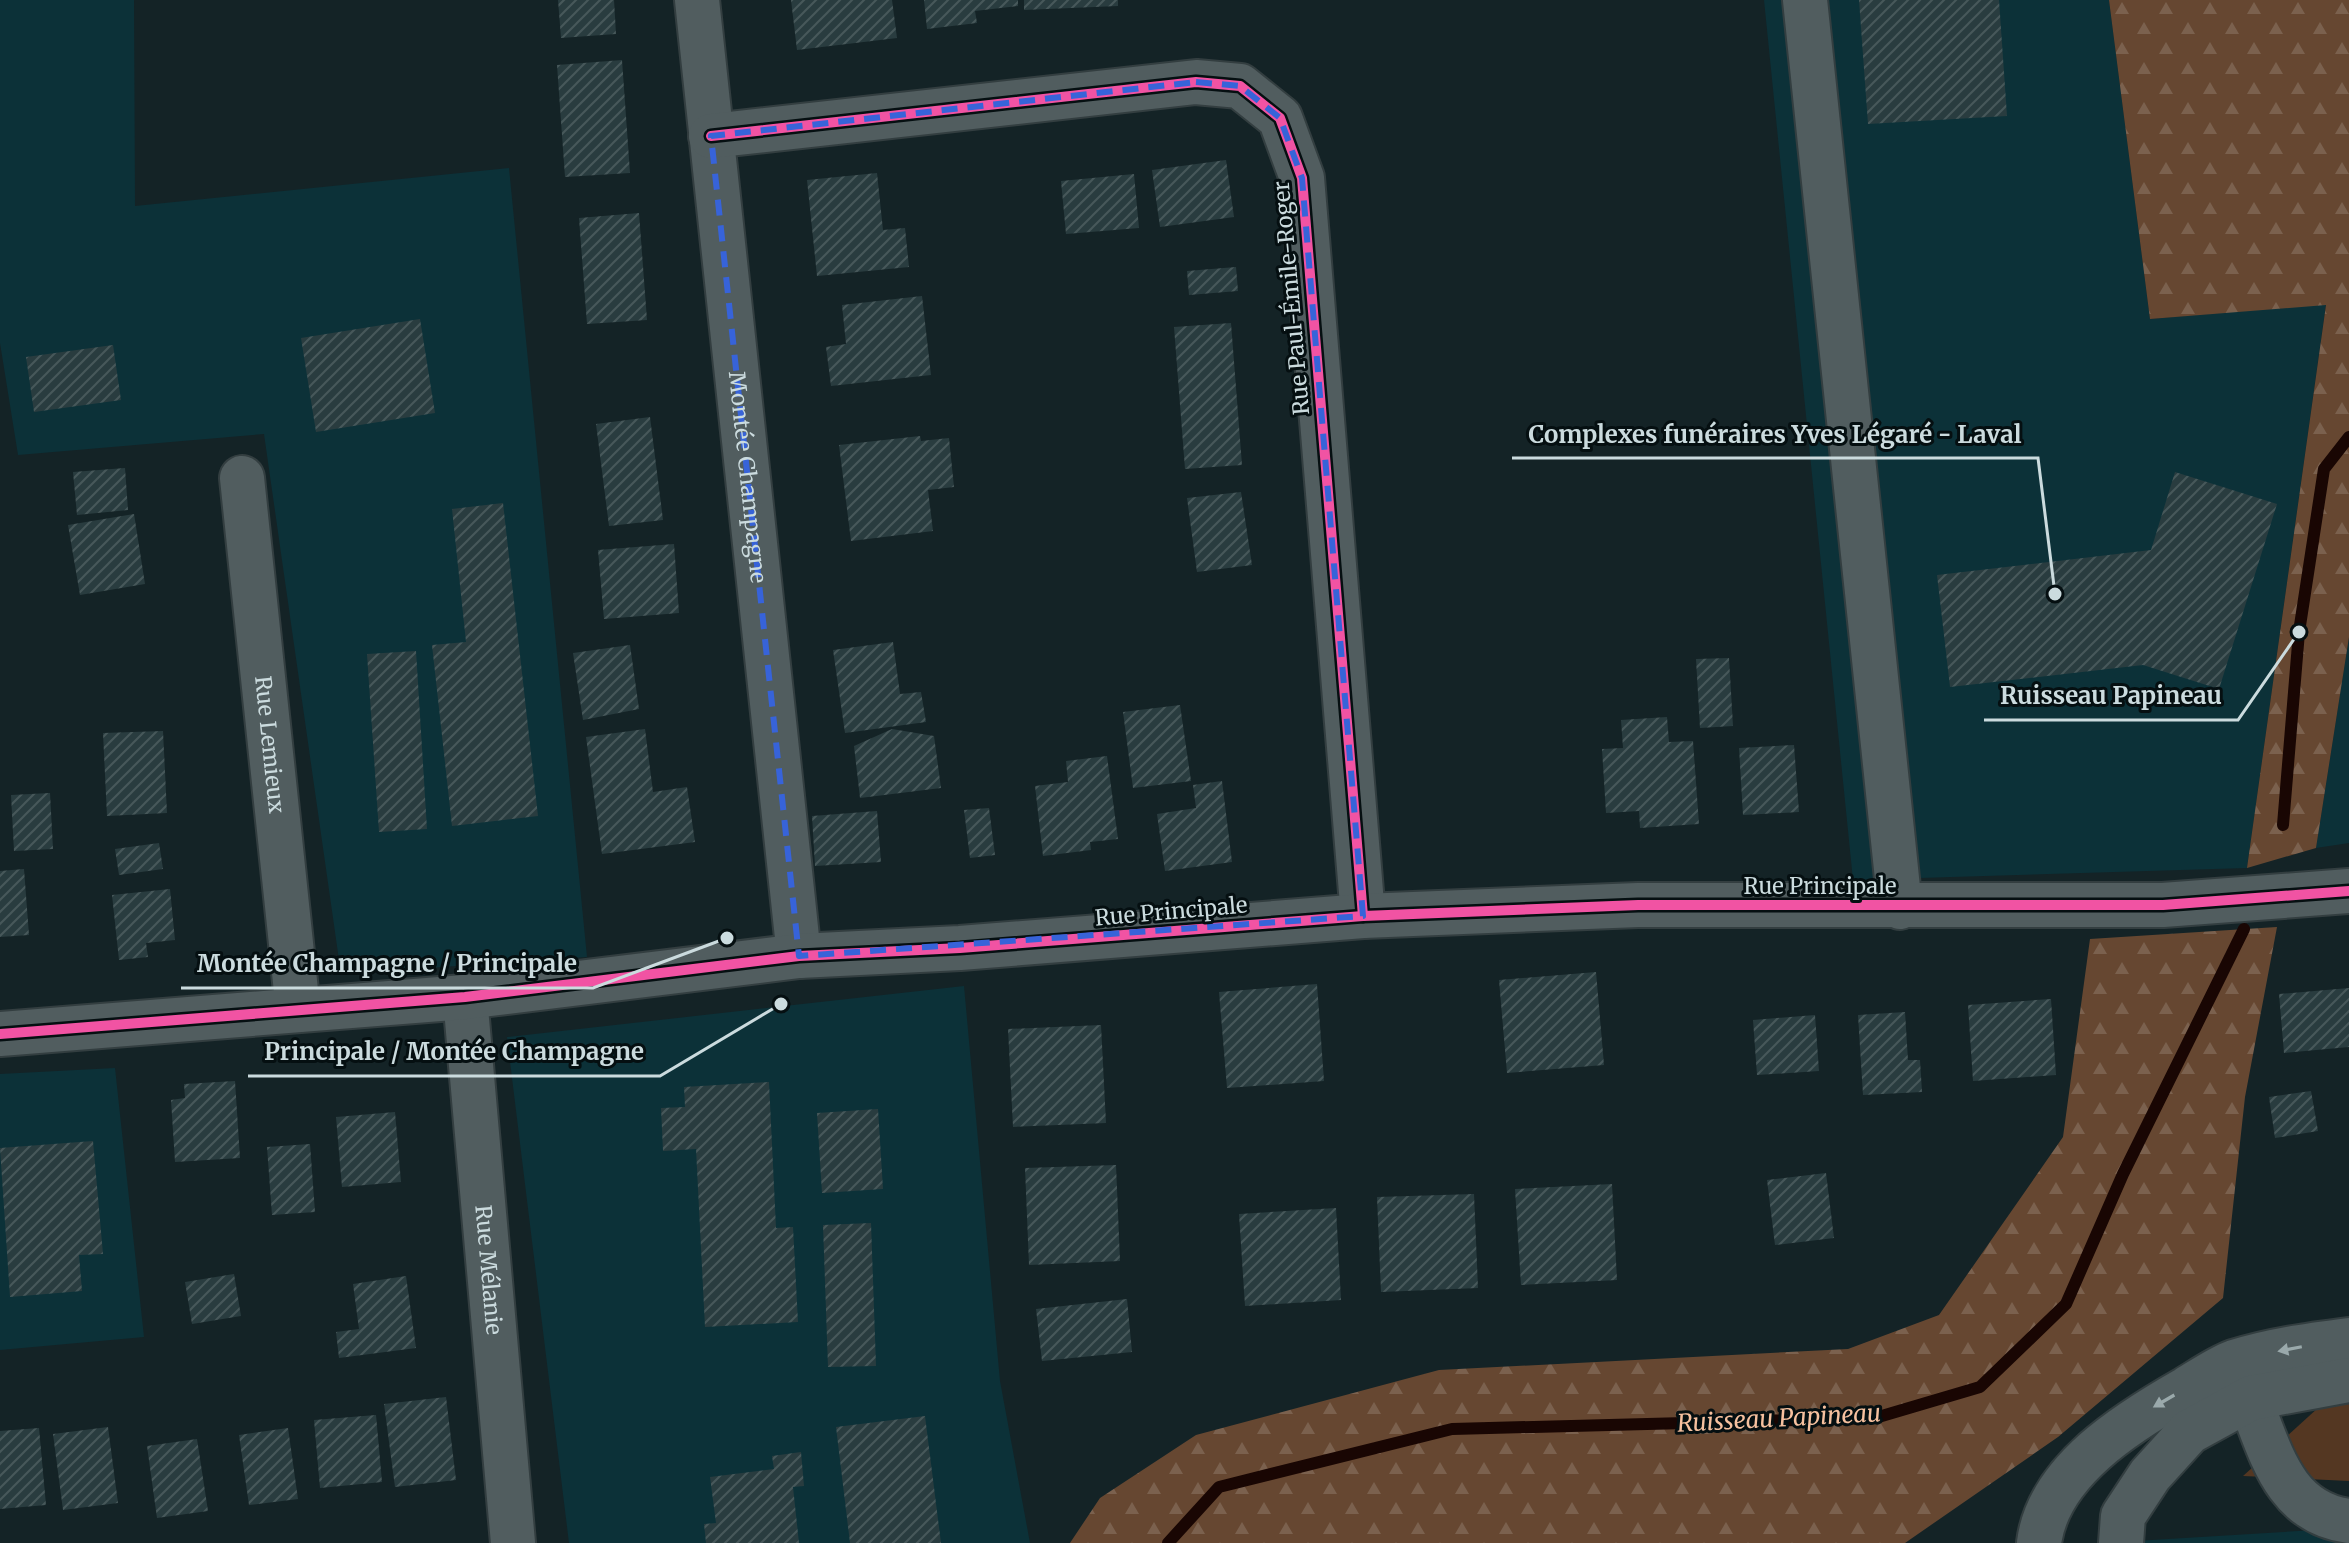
<svg xmlns="http://www.w3.org/2000/svg" width="2349" height="1543" viewBox="0 0 2349 1543" font-family="Merriweather,serif">
<style>
.built{fill:#0c3138}
.grass{fill:#543722}
.forest{fill:url(#forest-firs)}
.lines{fill:none;stroke-linecap:round;stroke-linejoin:round}
.stream{stroke:#190603;stroke-width:12}
.building{fill:url(#building-hatch)}
.minor-casing{stroke:#333e40;stroke-width:48}
.minor{stroke:#515d5f;stroke-width:44}
.cycleway-casing{stroke:#050f11;stroke-width:15}
.cycleway{stroke:#f153a3;stroke-width:10}
.oneway{fill:#9aa9ab}
.marked{fill:none;stroke:#3763d9;stroke-width:6;stroke-dasharray:16 10;stroke-linejoin:round}
.labels{text-anchor:middle;dominant-baseline:central;stroke-width:6;stroke-linejoin:round;paint-order:stroke}
.street-label{font-size:22px;fill:#cbdbde;stroke:#050f11}
.water-label{font-size:24px;font-style:italic;fill:#f6c19f;stroke:#050f11}
.leader{fill:none;stroke:#cbdbde;stroke-width:3}
.callout-dot{fill:#cbdbde;stroke:#050f11;stroke-width:3}
.callout-label{font-size:24px;text-anchor:middle;font-weight:bold;fill:#cbdbde;stroke:#050f11;stroke-width:6;stroke-linejoin:round;paint-order:stroke}
</style>
<defs>
<pattern id="forest-firs" width="22" height="20" patternUnits="userSpaceOnUse" patternTransform="scale(2)"><rect width="22" height="20" fill="#664731"/><path d="M5 1l3.5 6h-7zM16 11l3.5 6h-7z" fill="#7b614e"/></pattern>
<pattern id="building-hatch" width="6" height="6" patternUnits="userSpaceOnUse" patternTransform="scale(2)"><rect width="6" height="6" fill="#293c3f"/><path d="M-1 1l2-2M0 6l6-6M5 7l2-2" fill="none" stroke="#47585a"/></pattern>
</defs>
<rect width="100%" height="100%" fill="#142326"/>
<g class="built">
<path d="M0,0H134L135,206L509,168L587,957L341,974L264,434L18,455L0,343Z"/>
<path d="M1764,0H2109L2150,319L2326,304L2247,868L1853,880Z"/>
<path d="M2349,637V843L2316,848Z"/>
<path d="M964,986L1000,1381L1030,1543H569L507,1037Z"/>
<path d="M115,1068L144,1337L0,1350V1074Z"/>
<path d="M2349,1528V1543H2102Z"/>
</g>
<path class="grass" d="M2349,1404V1481L2243,1476L2319,1407Z"/>
<g class="forest">
<path d="M2109,0H2349V637L2316,848L2247,868L2326,305L2150,319Z"/>
<path d="M2277,927L2245,1097L2223,1298L2058,1437L1905,1543H1070L1100,1498L1196,1435L1439,1370L1848,1349L1939,1315L2063,1137L2090,939Z"/>
</g>
<g class="lines">
<g class="stream">
<path d="M2283,825L2299,632L2324,469L2349,437"/>
<path d="M1168,1543L1219,1487L1452,1429L1875,1418L1980,1387L2066,1304L2123,1174L2244,929"/>
</g>
</g>
<g class="building">
<path d="M558,0H614L616,34L561,38Z"/>
<path d="M791,0H892L897,38L797,50Z"/>
<path d="M924,0H1018V6L975,11L977,23L927,29Z"/>
<path d="M1024,0H1118V6L1024,10Z"/>
<path d="M1859,0H1999L2007,116L1868,124Z"/>
<path d="M622,60L630,173L565,177L557,65Z"/>
<path d="M1226,160L1234,217L1160,227L1152,170Z"/>
<path d="M877,173L883,230L905,228L909,267L817,276L807,180Z"/>
<path d="M1134,174L1139,228L1066,234L1061,181Z"/>
<path d="M639,213L647,320L587,324L579,218Z"/>
<path d="M1236,267L1238,291L1189,295L1187,271Z"/>
<path d="M922,296L931,375L831,386L826,347L846,344L842,305Z"/>
<path d="M420,319L435,413L316,432L301,338Z"/>
<path d="M1231,323L1242,465L1185,469L1174,327Z"/>
<path d="M113,345L121,400L34,412L26,357Z"/>
<path d="M650,417L663,520L609,526L596,424Z"/>
<path d="M920,436L921,441L949,438L954,487L928,490L933,531L851,541L839,445Z"/>
<path d="M125,468L128,510L77,515L73,472Z"/>
<path d="M2175,472L2277,504L2219,689L2143,665L1950,687L1937,575L2151,550Z"/>
<path d="M1241,492L1252,565L1197,572L1187,498Z"/>
<path d="M503,503L538,816L452,826L432,645L466,642L452,509Z"/>
<path d="M134,514L145,584L80,595L68,525Z"/>
<path d="M674,544L679,613L604,619L598,550Z"/>
<path d="M893,642L900,694L921,692L926,722L845,733L833,650Z"/>
<path d="M630,645L639,709L583,720L573,653Z"/>
<path d="M416,651L427,829L379,832L367,654Z"/>
<path d="M1729,658L1733,726L1700,728L1696,659Z"/>
<path d="M1180,705L1191,781L1133,788L1123,712Z"/>
<path d="M1667,717L1669,742L1693,741L1699,824L1640,828L1639,811L1606,813L1602,749L1623,748L1621,720Z"/>
<path d="M645,729L653,792L687,787L695,842L602,854L586,737Z"/>
<path d="M892,729L934,736L941,788L860,798L854,746Z"/>
<path d="M163,731L167,813L107,816L103,733Z"/>
<path d="M1794,745L1799,812L1743,815L1739,748Z"/>
<path d="M1107,756L1118,839L1090,842L1091,850L1043,856L1035,786L1068,782L1066,761Z"/>
<path d="M1222,781L1232,862L1165,871L1157,814L1196,808L1193,785Z"/>
<path d="M50,793L53,849L14,851L11,795Z"/>
<path d="M989,808L995,855L970,858L964,810Z"/>
<path d="M877,811L881,862L815,866L812,816Z"/>
<path d="M159,843L163,869L119,875L115,849Z"/>
<path d="M24,869L29,935L0,937V871Z"/>
<path d="M170,889L175,940L146,943L148,957L119,960L112,895Z"/>
<path d="M1596,972L1604,1065L1507,1073L1499,980Z"/>
<path d="M1317,984L1324,1081L1227,1088L1219,992Z"/>
<path d="M2349,988V1047L2284,1053L2279,994Z"/>
<path d="M2051,999L2056,1075L1973,1081L1968,1005Z"/>
<path d="M1905,1012L1908,1060H1920L1922,1092L1863,1095L1858,1015Z"/>
<path d="M1815,1015L1819,1071L1757,1075L1753,1020Z"/>
<path d="M1101,1025L1106,1123L1013,1127L1008,1029Z"/>
<path d="M235,1081L240,1158L175,1162L171,1100L185,1098L184,1084Z"/>
<path d="M769,1082L776,1228L793,1227L798,1322L705,1327L696,1149L663,1151L661,1108L685,1107L684,1087Z"/>
<path d="M2311,1091L2318,1131L2275,1138L2269,1097Z"/>
<path d="M878,1109L883,1189L822,1193L817,1113Z"/>
<path d="M395,1112L401,1182L342,1187L336,1117Z"/>
<path d="M93,1141L103,1254L79,1255L82,1291L10,1297L0,1148Z"/>
<path d="M310,1144L315,1212L272,1215L267,1147Z"/>
<path d="M1116,1165L1120,1261L1029,1265L1025,1168Z"/>
<path d="M1826,1173L1834,1238L1775,1245L1767,1180Z"/>
<path d="M1612,1184L1617,1280L1521,1285L1515,1189Z"/>
<path d="M1474,1194L1478,1288L1381,1292L1377,1197Z"/>
<path d="M1336,1208L1341,1300L1245,1306L1239,1214Z"/>
<path d="M871,1223L876,1366L828,1367L823,1225Z"/>
<path d="M234,1274L241,1316L192,1324L185,1282Z"/>
<path d="M406,1276L416,1348L339,1358L336,1332L359,1329L353,1284Z"/>
<path d="M1127,1299L1132,1352L1042,1361L1036,1309Z"/>
<path d="M446,1397L456,1480L395,1487L384,1404Z"/>
<path d="M376,1415L382,1482L320,1488L314,1420Z"/>
<path d="M925,1416L941,1543H850L836,1427Z"/>
<path d="M108,1427L118,1503L63,1510L53,1434Z"/>
<path d="M39,1428L46,1505L0,1509V1431Z"/>
<path d="M288,1428L298,1499L249,1505L239,1435Z"/>
<path d="M197,1439L208,1511L157,1518L147,1446Z"/>
<path d="M801,1452L804,1486L793,1487L799,1543H706L704,1524L716,1523L710,1477L774,1469L772,1456Z"/>
</g>
<g class="lines">
<defs>
<g id="minor">
<path id="s1" d="M697,0L799,956"/>
<path d="M1805,0L1900,907"/>
<path d="M711,136L1196,82L1240,86L1280,118L1302,178L1363,916"/>
<path id="s2" d="M242,478L298,1010"/>
<path id="s3" d="M465,997L513,1543"/>
<path d="M0,1034L465,997L799,956L960,948L1363,916L1638,905H2163L2349,891"/>
<path d="M2237,1372C2268,1429 2272,1511 2349,1521"/>
<path d="M2039,1543C2048,1471 2128,1422 2186,1389C2201,1380 2218,1368 2234,1362C2272,1350 2310,1345 2349,1340"/>
<path d="M2121,1543L2123,1516L2150,1475L2189,1432L2251,1398L2349,1380"/>
</g>
</defs>
<use href="#minor" class="minor-casing"/>
<use href="#minor" class="minor"/>
<defs>
<g id="cycleway">
<path d="M711,136L1196,82L1240,86L1280,118L1302,178L1363,916"/>
<path d="M0,1034L465,997L799,956L960,948L1363,916L1638,905H2163L2349,891"/>
</g>
</defs>
<use href="#cycleway" class="cycleway-casing"/>
<use href="#cycleway" class="cycleway"/>
</g>
<defs><path id="oneway-solid" d="M-6-.8H1V-3.2L6.5 0L1 3.2V.8H-6Z" transform="scale(2)"/></defs>
<g class="oneway">
<use href="#oneway-solid" transform="translate(2290 1349) rotate(169)"/>
<use href="#oneway-solid" transform="translate(2164 1401) rotate(150)"/>
</g>
<path class="marked" d="M1196,82L1240,86L1280,118L1302,178L1363,916L799,956L711,136Z"/>
<g class="labels">
<g class="street-label">
<text transform="translate(1291 298) rotate(-95)">Rue Paul-Émile-Roger</text>
<text stroke="none"><textPath href="#s1" startOffset="480">Montée Champagne</textPath></text>
<text stroke="none"><textPath href="#s2" startOffset="268">Rue Lemieux</textPath></text>
<text x="1820" y="886">Rue Principale</text>
<text transform="translate(1171 911) rotate(-5)">Rue Principale</text>
<text stroke="none"><textPath href="#s3" startOffset="274">Rue Mélanie</textPath></text>
</g>
<g class="water-label">
<text transform="translate(1779 1418) rotate(-3)">Ruisseau Papineau</text>
</g>
</g>
<path class="leader" d="M2055 594L2038 458H1512M2299 632L2238 720H1984M727 938L593 988H181M781 1004L660 1076H248"/>
<g class="callout-dot">
<circle cx="2055" cy="594" r="8"/>
<circle cx="2299" cy="632" r="8"/>
<circle cx="727" cy="938" r="8"/>
<circle cx="781" cy="1004" r="8"/>
</g>
<g class="callout-label">
<text x="1775" y="443">Complexes funéraires Yves Légaré - Laval</text>
<text x="2111" y="704">Ruisseau Papineau</text>
<text x="387" y="972">Montée Champagne / Principale</text>
<text x="454" y="1060">Principale / Montée Champagne</text>
</g>
</svg>
